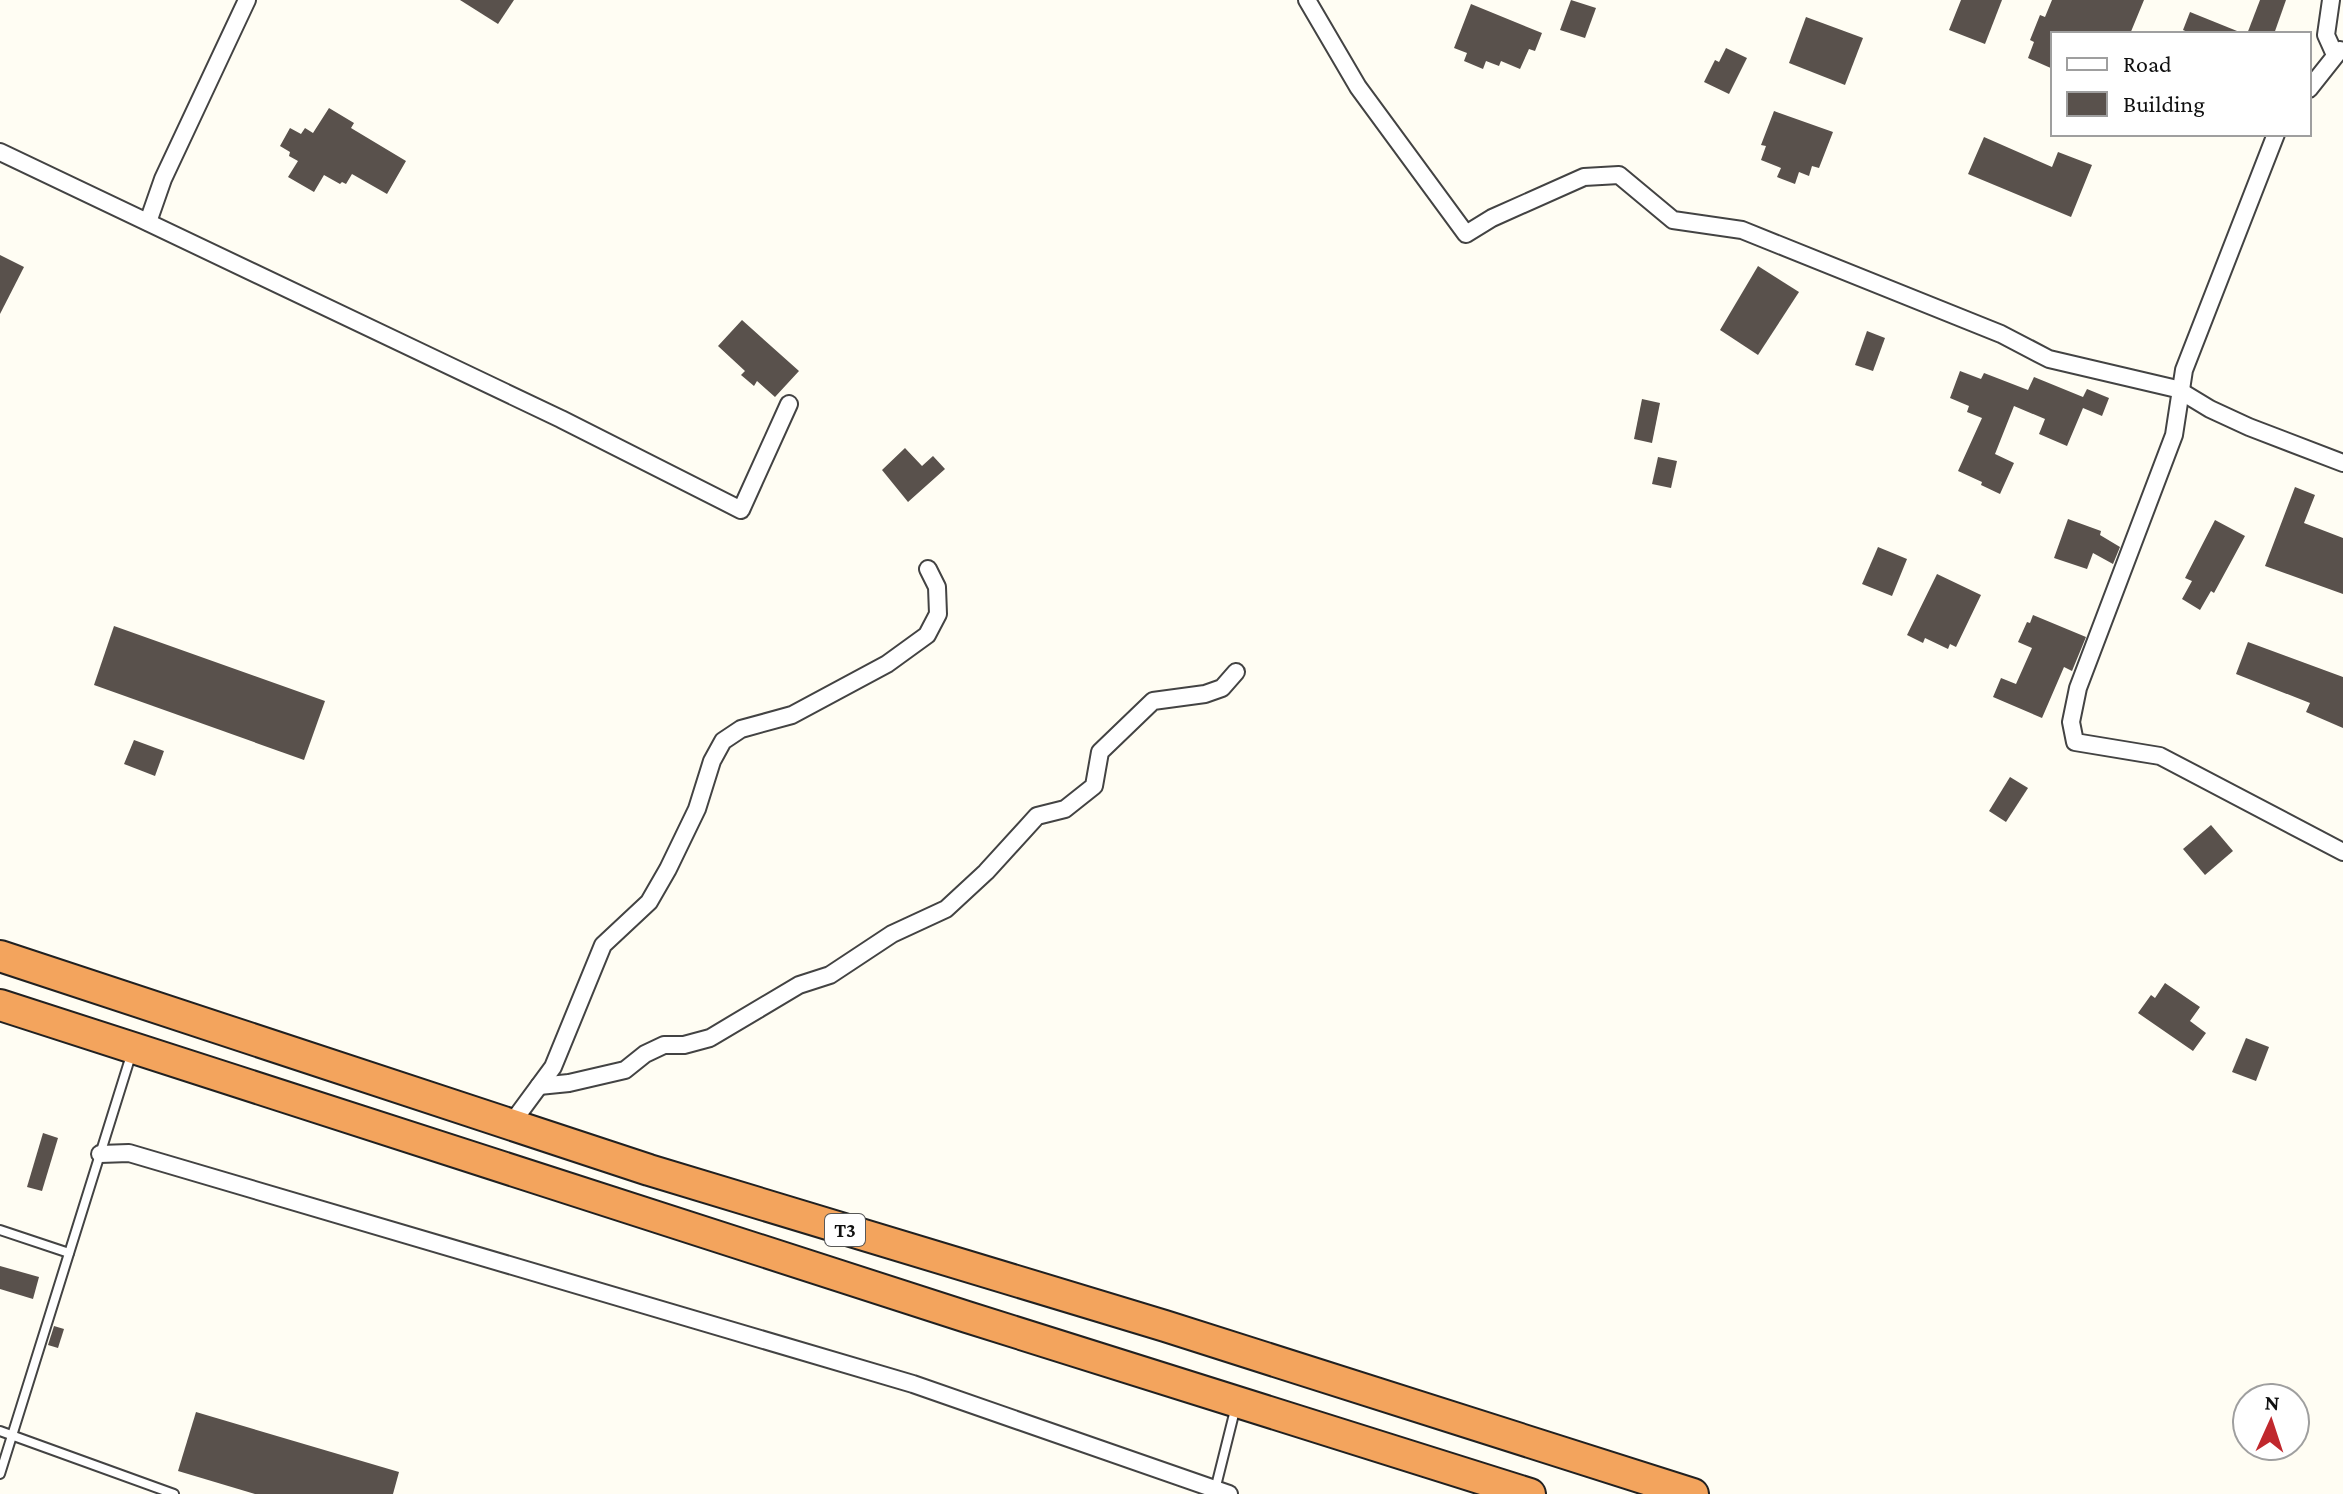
<svg xmlns="http://www.w3.org/2000/svg" width="2343" height="1494" viewBox="0 0 2343 1494" font-family="'Crimson Pro',serif">
<style>
.building{fill:#59514c}
.lines{fill:none;stroke-linecap:round;stroke-linejoin:round}
.lane-casing{stroke:#434343;stroke-width:12}
.street-casing{stroke:#434343;stroke-width:20}
.highway-casing{stroke:#212121;stroke-width:34}
.lane{stroke:#fff;stroke-width:8}
.street{stroke:#fff;stroke-width:16}
.highway{stroke:#f3a45d;stroke-width:30}
.labels{text-anchor:middle;dominant-baseline:central;stroke-width:8;stroke-linejoin:round;paint-order:stroke}
.shield{fill:#fff;stroke:#585858;stroke-width:2}
.shield-label{font-size:20px;font-weight:bold;fill:#101010}
</style>
<rect width="100%" height="100%" fill="#fffdf3"/>
<g class="building">
<path d="M460,0H514L498,24Z"/>
<path d="M1571,0L1596,8L1585,38L1560,30Z"/>
<path d="M1961,0H2002L1985,44L1949,30Z"/>
<path d="M2052,0H2144L2130,34H2053V69L2028,58L2034,42L2030,40L2040,15L2045,17Z"/>
<path d="M2260,0H2286L2274,34H2247Z"/>
<path d="M1471,4L1542,33L1535,51L1529,49L1520,69L1501,61L1499,66L1486,61L1483,69L1464,61L1467,53L1454,48Z"/>
<path d="M2190,12L2242,33V34H2192L2183,30Z"/>
<path d="M1806,17L1863,38L1845,85L1789,63Z"/>
<path d="M1726,48L1747,58L1729,94L1704,82L1715,60L1719,62Z"/>
<path d="M329,108L354,123L351,128L406,161L387,194L352,174L346,184L342,182L340,184L324,175L314,192L288,177L298,161L289,156L290,152L280,146L290,128L301,134L305,128L313,133Z"/>
<path d="M1774,111L1833,132L1819,168L1812,166L1809,176L1799,172L1795,184L1777,177L1781,168L1761,160L1766,146L1761,145Z"/>
<path d="M1984,137L2052,167L2058,152L2092,165L2071,217L1968,174Z"/>
<path d="M0,255L24,267L0,314Z"/>
<path d="M1758,266L1799,292L1758,355L1720,330Z"/>
<path d="M742,320L799,371L775,397L757,381L754,386L741,375L745,371L718,346Z"/>
<path d="M1867,331L1885,338L1873,371L1855,365Z"/>
<path d="M1960,371L1981,379L1984,373L2028,390L2034,377L2083,397L2087,389L2109,398L2102,416L2083,408L2067,446L2039,434L2045,419L2014,406L1995,454L2014,463L2000,494L1981,485L1982,482L1958,471L1982,418L1967,412L1969,406L1950,398Z"/>
<path d="M1642,399L1660,403L1652,443L1634,439Z"/>
<path d="M905,448L922,466L933,456L945,469L908,502L882,470Z"/>
<path d="M1658,457L1677,461L1671,488L1652,484Z"/>
<path d="M2295,487L2315,495L2304,523L2343,538V594L2265,566Z"/>
<path d="M2068,519L2101,531L2100,535L2120,547L2113,564L2093,553L2087,569L2054,558Z"/>
<path d="M2215,520L2245,536L2214,593L2211,591L2200,610L2182,599L2192,581L2185,578Z"/>
<path d="M1878,547L1907,559L1892,596L1862,584Z"/>
<path d="M1937,574L1981,595L1956,647L1950,644L1948,649L1925,638L1923,643L1907,635Z"/>
<path d="M2033,615L2086,637L2072,671L2064,667L2042,718L1993,697L2001,678L2016,684L2032,648L2018,642L2027,622L2030,623Z"/>
<path d="M114,626L325,701L304,760L94,685Z"/>
<path d="M2248,642L2343,677V728L2306,712L2310,703L2236,674Z"/>
<path d="M134,740L164,751L155,776L124,764Z"/>
<path d="M2010,777L2028,788L2006,822L1989,811Z"/>
<path d="M2211,825L2233,851L2205,875L2183,849Z"/>
<path d="M2165,983L2200,1007L2190,1021L2206,1033L2193,1051L2138,1013L2151,995L2155,998Z"/>
<path d="M2246,1038L2269,1047L2256,1081L2232,1072Z"/>
<path d="M43,1133L58,1138L42,1191L27,1187Z"/>
<path d="M0,1266L39,1277L33,1299L0,1289Z"/>
<path d="M54,1326L64,1329L58,1348L48,1345Z"/>
<path d="M196,1412L399,1472L393,1494H255L178,1471Z"/>
</g>
<g class="lines">
<defs>
<g id="lane">
<path d="M0,1230L69,1253"/>
<path d="M0,1431L174,1494"/>
<path d="M0,1474L132,1052"/>
<path d="M1215,1490L1236,1406"/>
</g>
<g id="street">
<path d="M1307,0L1358,87L1466,234L1492,218L1584,177L1619,175L1673,220L1742,230L2001,334L2049,359L2177,389L2210,409L2249,427L2343,463"/>
<path d="M2331,0L2326,35L2335,55"/>
<path d="M2309,89L2340,50"/>
<path d="M2276,134L2184,370L2174,435L2078,688L2071,722L2075,742L2160,756L2343,852"/>
<path d="M0,152L561,419L741,510L789,404"/>
<path d="M148,222L163,179L247,0"/>
<path d="M539,1086L569,1083L625,1070L645,1054L664,1045H684L710,1038L799,985L830,975L892,934L946,909L986,872L1037,816L1065,809L1094,786L1100,752L1153,701L1205,694L1222,688L1236,672"/>
<path d="M511,1124L553,1067L603,945L649,902L668,869L697,809L712,761L723,741L741,729L792,715L887,664L927,635L938,614L937,587L928,569"/>
<path d="M100,1154L129,1153L913,1384L1229,1494"/>
</g>
<g id="highway">
<path d="M0,956L649,1170L1165,1326L1693,1494"/>
<path d="M0,1005L967,1317L1530,1494"/>
</g>
</defs>
<use href="#lane" class="lane-casing"/>
<use href="#street" class="street-casing"/>
<use href="#highway" class="highway-casing"/>
<use href="#lane" class="lane"/>
<use href="#street" class="street"/>
<use href="#highway" class="highway"/>
</g>
<g class="labels">
<rect class="shield" x="825" y="1214" width="40" height="32" rx="6"/>
<g class="shield-label">
<text x="845" y="1230">T3</text>
</g>
</g>
<rect x="2051" y="32" width="260" height="104" fill="#ffffff" stroke="#9f9f9f" stroke-width="2"/>
<rect x="2067" y="58" width="40" height="12" fill="#ffffff" stroke="#9f9f9f" stroke-width="2"/>
<text x="2123" y="72" font-size="24" fill="#101010">Road</text>
<rect x="2067" y="92" width="40" height="24" fill="#59514c" stroke="#9f9f9f" stroke-width="2"/>
<text x="2123" y="112" font-size="24" fill="#101010">Building</text>
<g transform="translate(2271 1422) rotate(3)"><circle r="38" fill="#ffffff" stroke="#9f9f9f" stroke-width="2"/>
<path d="M0-6L14 30L0 20L-14 30Z" fill="#c0282d"/>
<text y="-12" font-size="22" font-weight="bold" text-anchor="middle" fill="#101010">N</text>
</g>
</svg>
